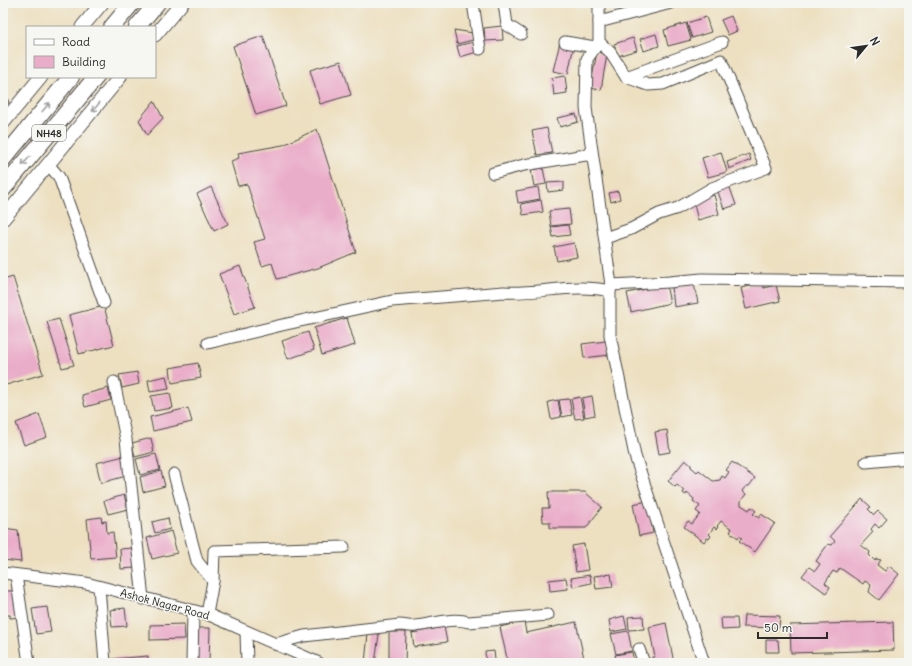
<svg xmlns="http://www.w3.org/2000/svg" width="912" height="666" viewBox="0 0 912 666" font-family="Delius,sans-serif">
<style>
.building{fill:#eaadc9}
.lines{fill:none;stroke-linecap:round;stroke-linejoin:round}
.minor-casing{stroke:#484642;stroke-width:13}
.major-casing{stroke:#484642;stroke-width:15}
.highway-casing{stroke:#484642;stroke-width:18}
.minor{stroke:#fff;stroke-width:11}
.major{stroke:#fff;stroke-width:13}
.highway{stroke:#fff;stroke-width:16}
.oneway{stroke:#a0a0a0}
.labels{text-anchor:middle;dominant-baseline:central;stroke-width:3;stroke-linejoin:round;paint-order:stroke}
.shield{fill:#f6f6f2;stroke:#686867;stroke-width:1}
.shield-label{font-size:10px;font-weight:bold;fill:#2b2b2b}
.street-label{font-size:11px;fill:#2b2b2b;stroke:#f6f6f2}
</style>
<rect width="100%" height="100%" fill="#f6f6f2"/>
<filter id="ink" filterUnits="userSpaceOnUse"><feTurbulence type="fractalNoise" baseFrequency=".025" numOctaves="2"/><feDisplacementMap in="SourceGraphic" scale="8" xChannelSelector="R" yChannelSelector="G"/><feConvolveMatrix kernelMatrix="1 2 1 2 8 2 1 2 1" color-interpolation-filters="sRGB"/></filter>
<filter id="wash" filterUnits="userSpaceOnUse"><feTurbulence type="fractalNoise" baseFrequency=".012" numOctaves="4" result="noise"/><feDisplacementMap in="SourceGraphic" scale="16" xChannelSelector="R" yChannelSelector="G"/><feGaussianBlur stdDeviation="0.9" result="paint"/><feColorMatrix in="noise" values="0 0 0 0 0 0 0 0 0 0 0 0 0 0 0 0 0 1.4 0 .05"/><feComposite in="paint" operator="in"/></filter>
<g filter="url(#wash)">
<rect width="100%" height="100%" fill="#ede0c1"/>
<g id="blocks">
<g class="building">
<path d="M731,16L737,31L728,35L721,20Z"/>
<path d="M706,17L711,32L692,38L687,23Z"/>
<path d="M686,23L691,40L668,46L664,30Z"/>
<path d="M502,26L503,40L485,41L484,28Z"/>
<path d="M454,30L473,33V40L457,44Z"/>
<path d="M656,34L659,46L644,51L640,39Z"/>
<path d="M263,36L286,106L256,115L233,46Z"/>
<path d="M633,38L637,50L618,56L614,44Z"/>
<path d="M474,42L477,52L460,57L457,46Z"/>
<path d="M560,42L574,45L568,74L553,71Z"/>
<path d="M597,52L607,54L601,90L590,88Z"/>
<path d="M341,61L351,95L320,104L310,70Z"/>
<path d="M565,76L567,93L554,95L552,78Z"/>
<path d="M3,88H4L9,103L3,105Z"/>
<path d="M154,101L163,118L147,135L139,120Z"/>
<path d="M576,114L578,122L560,127L557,118Z"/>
<path d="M547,128L552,153L537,155L532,131Z"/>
<path d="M317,129L356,252L318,268L277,279L272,263L262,266L254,242L265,239L247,184L238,186L231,161L239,158L238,153L283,145Z"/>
<path d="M721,152L727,172L708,177L702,158Z"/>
<path d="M749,154L751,160L729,169L727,162Z"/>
<path d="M543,168L546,184L534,186L531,170Z"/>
<path d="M564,182V190L548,192L547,183Z"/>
<path d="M729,185L736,205L724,209L717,189Z"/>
<path d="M211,187L228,224L214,231L197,194Z"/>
<path d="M538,187L540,199L518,203L516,191Z"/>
<path d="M618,191L620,199L611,202L609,193Z"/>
<path d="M714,195L719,214L698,220L693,201Z"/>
<path d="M541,200L543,212L523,215L521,204Z"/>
<path d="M569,209L571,224L551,226L549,211Z"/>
<path d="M568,225L570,235L553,237L551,227Z"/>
<path d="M574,243L577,257L557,261L554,247Z"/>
<path d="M240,266L255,307L234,314L219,274Z"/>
<path d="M13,277L43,374L6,385L3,374V280Z"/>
<path d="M763,283L764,288L776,285L780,301L746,309L741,288Z"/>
<path d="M694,284L698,303L674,307L672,287Z"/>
<path d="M666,285L670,303L631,312L627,293Z"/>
<path d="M104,306L114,345L79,354L69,315Z"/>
<path d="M347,318L355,345L322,355L314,328Z"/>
<path d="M59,319L74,365L62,368L47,322Z"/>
<path d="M308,332L314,350L288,359L282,341Z"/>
<path d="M606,341L608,355L584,358L582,344Z"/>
<path d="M198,363L201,378L172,383L170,368Z"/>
<path d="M137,372L139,384L122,388L119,375Z"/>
<path d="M166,376L169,389L150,392L148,380Z"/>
<path d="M108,388L111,400L85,407L82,395Z"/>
<path d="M170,393L173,408L154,411L151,396Z"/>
<path d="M592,396L595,415L585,417L582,398Z"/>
<path d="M580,397L584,418L575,419L571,399Z"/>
<path d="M569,399L572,415L562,417L559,400Z"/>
<path d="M558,400L561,417L551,419L548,402Z"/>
<path d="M188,408L192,422L153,431L150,417Z"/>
<path d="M39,414L47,437L24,445L16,423Z"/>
<path d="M667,430L670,452L659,454L655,432Z"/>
<path d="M151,438L154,452L135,457L132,443Z"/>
<path d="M156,454L160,470L140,475L136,459Z"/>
<path d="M124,456L126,476L101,483L96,463Z"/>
<path d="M685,460L691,465V467L697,472L699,470L713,481L720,480L722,476L725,478L729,472L726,470L732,462L755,478L749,486H746L742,491L746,494L741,501V505L749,510L751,507L756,511L753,514L759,518L761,514L775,523L755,552L739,541L742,538L739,536L738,538L730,532L732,529L721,521L717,526L718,527L717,529L714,527L709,534L711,536L709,539L707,538L704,542L684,527L688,521L692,524L700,514L696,511L700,506L693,501L694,499L687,493L686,495L683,493L684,491L677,485L675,487L668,481Z"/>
<path d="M161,471L165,486L143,492L140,477Z"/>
<path d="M548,492H585L602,507L586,528H550V522H543L542,508H549Z"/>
<path d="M124,495L128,509L108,514L104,501Z"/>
<path d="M862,499L871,507L868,509L874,515L878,511L887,519L879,528L875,524L871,529L873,532L861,545L870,552L869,555L875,561L876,559L881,560L877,565L885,571L889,566L899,574L879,600L869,592L871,585L865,581L863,584L840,568L837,573L833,571L825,583L830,587L826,593L802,576L809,567L815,571L820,564L816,561L828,544L832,545L835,541L830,536Z"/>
<path d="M647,501L653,533L639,536L633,504Z"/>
<path d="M101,517L102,522L106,521L107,533L113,532L116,557L91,559L87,519Z"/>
<path d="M168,518L170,529L155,533L152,522Z"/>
<path d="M3,528L18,530L21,562L3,560Z"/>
<path d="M171,531L177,553L152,559L147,538Z"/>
<path d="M584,544L588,570L576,572L572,546Z"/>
<path d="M133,548L135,568L121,569L120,549Z"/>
<path d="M611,574L613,587L596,589L594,576Z"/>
<path d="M590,575L591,583L573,587L571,578Z"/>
<path d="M566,578L568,589L550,591L549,580Z"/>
<path d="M3,591H14L23,617L10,618V615H3Z"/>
<path d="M47,607L51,632L36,634L32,609Z"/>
<path d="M125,608L127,626L112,627L110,610Z"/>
<path d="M744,615L780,616L779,628L743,627Z"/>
<path d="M624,616L627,629L611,632L609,620Z"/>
<path d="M643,616L644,629L629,630L628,617Z"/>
<path d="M721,618H737L738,629L722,630Z"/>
<path d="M524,621L526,633L576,622L585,663H508L500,627Z"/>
<path d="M893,622L894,650L791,653L790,625Z"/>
<path d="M666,623L674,663H653L652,657H655L649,627Z"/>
<path d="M184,624L185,639L150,640V625Z"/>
<path d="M444,627L447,642L414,647L412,633Z"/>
<path d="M196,628H210L209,663H195Z"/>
<path d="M628,631L632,651L616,654L611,634Z"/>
<path d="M389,632H406L405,663H389Z"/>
<path d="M368,633L379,634L375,663H365Z"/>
<path d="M766,640H778L779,652H766Z"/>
<path d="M494,651L495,660L486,661L485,652Z"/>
<path d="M632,652L634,663H617L615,655Z"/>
<path d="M148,656V663H112V659Z"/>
</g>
</g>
</g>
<g filter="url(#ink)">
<use href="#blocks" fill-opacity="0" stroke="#484642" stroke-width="1"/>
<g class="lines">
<defs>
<g id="minor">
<path d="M473,3L480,49"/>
<path d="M504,3L507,25L521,34"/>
<path d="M599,3V42L587,59L586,108L611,285L610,291V335L635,456L704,663"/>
<path d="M599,22L671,3"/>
<path d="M565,42L595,47"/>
<path d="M599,42L610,52L626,77L648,85L663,84L721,60L766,168L712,188L678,208L659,214L631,229L605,238"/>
<path d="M626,77L722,42"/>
<path d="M48,164L59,177L104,303"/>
<path d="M493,173L524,165L592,154"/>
<path d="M611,285L669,282L702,279L909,282"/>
<path d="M208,343L282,325L392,301L504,292C539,294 575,283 610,291"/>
<path d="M114,382L126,439L143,599"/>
<path d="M866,462L909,458"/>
<path d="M174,474L197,561L213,581L207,614"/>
<path d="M3,573L86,583L207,614L319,663"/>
<path d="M16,575L29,663"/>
<path d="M213,581L214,551L344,547"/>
<path d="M99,587L105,663"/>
<path d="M246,632L247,663"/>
<path d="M275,644L304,636L400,625C405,625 410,627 415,626C433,624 452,617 469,622L548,615"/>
<path d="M639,649L644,663"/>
<path d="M192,663L193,611"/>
</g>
<g id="major">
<path d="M82,27L102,3"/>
<path d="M155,35L182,3"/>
<path d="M3,123L41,77"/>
<path d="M3,219L120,77"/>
</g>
<g id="highway">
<path d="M112,27L132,3"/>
<path d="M137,27L157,3"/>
<path d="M3,159L71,77"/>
<path d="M3,189L96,77"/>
</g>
</defs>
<use href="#minor" class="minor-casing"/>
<use href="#major" class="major-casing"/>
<use href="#highway" class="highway-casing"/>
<use href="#minor" class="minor"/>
<use href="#major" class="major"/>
<use href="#highway" class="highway"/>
</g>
<defs><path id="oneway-shaft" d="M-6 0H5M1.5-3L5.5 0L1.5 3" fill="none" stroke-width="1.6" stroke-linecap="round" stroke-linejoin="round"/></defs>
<g class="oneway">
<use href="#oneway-shaft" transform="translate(46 107) rotate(-50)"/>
<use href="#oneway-shaft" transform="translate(96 107) rotate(130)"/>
<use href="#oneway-shaft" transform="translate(26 161) rotate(130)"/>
</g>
</g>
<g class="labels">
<rect class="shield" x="32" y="125" width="34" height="16" rx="3"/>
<g class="shield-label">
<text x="49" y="133">NH48</text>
</g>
<g class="street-label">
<text transform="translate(165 604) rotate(15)">Ashok Nagar Road</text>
</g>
</g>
<rect width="912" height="666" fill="none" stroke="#f6f6f2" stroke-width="16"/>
<rect x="26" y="26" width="130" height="52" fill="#f6f6f2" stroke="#a5a5a2"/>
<rect x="34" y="39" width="20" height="6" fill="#ffffff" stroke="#a5a5a2"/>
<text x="62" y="46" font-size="12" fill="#2b2b2b">Road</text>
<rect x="34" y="56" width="20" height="12" fill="#eaadc9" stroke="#a5a5a2"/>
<text x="62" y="66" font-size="12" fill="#2b2b2b">Building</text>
<g transform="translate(866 46) rotate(61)" stroke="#f6f6f2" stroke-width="3" paint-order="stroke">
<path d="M0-3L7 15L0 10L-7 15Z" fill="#2b2b2b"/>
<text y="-6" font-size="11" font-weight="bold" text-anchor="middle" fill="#2b2b2b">N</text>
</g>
<path d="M758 632v6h69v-6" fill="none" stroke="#2b2b2b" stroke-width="2"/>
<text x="764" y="632" font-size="12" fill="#2b2b2b" stroke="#f6f6f2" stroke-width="3" paint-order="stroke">50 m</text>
</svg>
